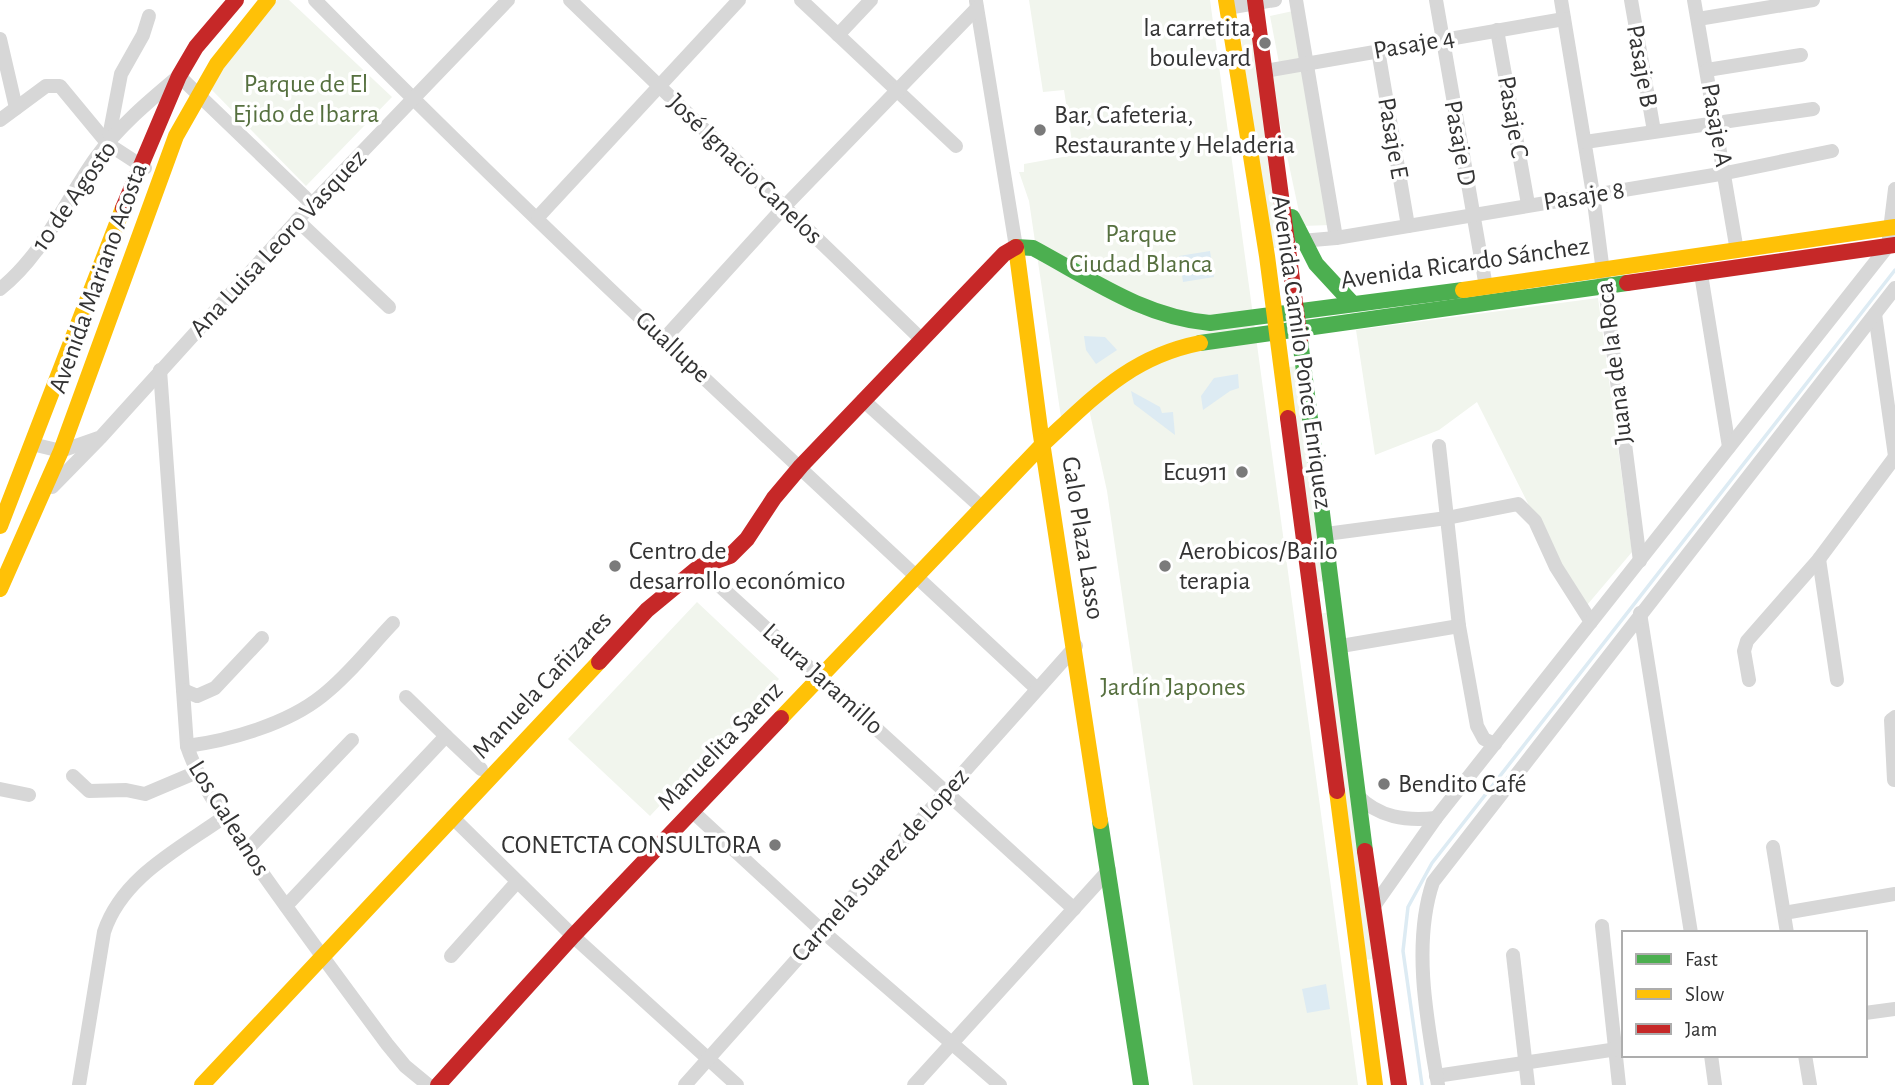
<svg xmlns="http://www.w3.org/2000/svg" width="1895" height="1085" viewBox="0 0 1895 1085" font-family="'Alegreya Sans',sans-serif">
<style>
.green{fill:#f1f5ed}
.water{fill:#ddebf3}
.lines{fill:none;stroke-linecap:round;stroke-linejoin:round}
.stream{stroke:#ddebf3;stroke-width:3.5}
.street{stroke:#d7d7d7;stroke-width:14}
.fast{stroke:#4caf50;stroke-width:16}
.slow{stroke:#ffc107;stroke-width:16}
.jam{stroke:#c62828;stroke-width:16}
.poi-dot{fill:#7a7a7a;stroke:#fff;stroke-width:2.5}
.labels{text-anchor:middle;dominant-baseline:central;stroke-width:7;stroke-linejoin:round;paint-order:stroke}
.poi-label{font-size:26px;fill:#333;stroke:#fff;text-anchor:start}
.street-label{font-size:26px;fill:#333;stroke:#fff}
.park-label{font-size:26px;fill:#56703f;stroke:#fff}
</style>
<rect width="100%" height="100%" fill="#fff"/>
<g class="green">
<path d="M277,0H289L392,97L306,186L208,86Z"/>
<path d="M1029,0H1210L1358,1085H1193L1107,491L1087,400L1062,424L1029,201L1019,172H1024V164L1074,155L1064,90L1043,92Z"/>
<path d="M1293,11L1301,59L1279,63L1270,16Z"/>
<path d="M1250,22L1282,247L1270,249L1239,24Z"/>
<path d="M1302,68L1331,225L1302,226L1270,76Z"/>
<path d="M1598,298L1632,552L1582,611L1477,402L1439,430L1375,455L1356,330Z"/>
<path d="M1298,366L1326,581L1316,582L1288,367Z"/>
<path d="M697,602L779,679L650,816L568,739Z"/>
<path d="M1330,612L1375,959L1364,960L1319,614Z"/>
</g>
<g class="water">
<path d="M1210,251L1214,277L1183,282L1179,256Z"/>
<path d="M1084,336L1105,337L1117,350L1096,364L1086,350Z"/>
<path d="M1238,374L1239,388L1230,391L1203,410L1201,396L1214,378Z"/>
<path d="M1131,391L1160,407L1162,413L1173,412L1175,435L1134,404Z"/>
<path d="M1326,984L1330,1009L1307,1013L1302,989Z"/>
</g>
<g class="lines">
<path class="stream" d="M1422,1085L1403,951L1408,907L1432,863L1895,270"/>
<g class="street">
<path d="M315,0C548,237 794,462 1037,689"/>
<path d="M570,0L920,338"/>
<path d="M801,0L956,146"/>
<path d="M1296,0L1336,238"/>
<path d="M1436,0L1486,287"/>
<path d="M1561,0L1593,194L1640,561"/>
<path d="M1631,0L1654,131"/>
<path d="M1694,0L1737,251"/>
<path d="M976,1L1016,247"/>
<path d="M1227,8L1275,0"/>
<path d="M1698,19L1813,0"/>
<path d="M1497,30L1528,204"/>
<path d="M838,35L871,0"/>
<path d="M0,39L16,108"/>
<path d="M1378,50L1408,226"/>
<path d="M1707,70L1801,55"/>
<path d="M1265,71L1564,19"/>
<path d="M0,120L46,86H60L108,144L145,168"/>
<path d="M108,142L121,74L143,35L149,16"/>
<path d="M1585,142L1813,109"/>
<path d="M538,217L739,0"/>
<path d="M297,220L389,307"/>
<path d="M1301,241L1336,238L1726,173L1832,151"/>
<path d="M1701,274L1729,447"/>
<path d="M0,289C43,255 64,203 95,159C118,127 149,101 179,76L312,204"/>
<path d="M1875,314L1895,456"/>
<path d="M664,339L784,207L977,8"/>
<path d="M160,370L187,746C200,786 228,822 251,857C295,920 341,982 387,1044L405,1066L428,1085"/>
<path d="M863,400L981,507"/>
<path d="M32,444L61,451L101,437L312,204L508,0"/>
<path d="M1439,446L1459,626L1477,726L1484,739L1495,744"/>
<path d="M52,487L99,439"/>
<path d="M1326,534L1447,518L1518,504L1535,521L1556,567L1591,622"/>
<path d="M1819,559L1837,680"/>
<path d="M699,567L1074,909"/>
<path d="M1640,613L1691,933"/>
<path d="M1341,646L1459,626"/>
<path d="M1749,680L1744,651L1747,641L1819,559L1895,457"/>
<path d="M183,690L197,696L215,688L262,638"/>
<path d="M406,697L446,736"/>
<path d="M187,746C231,740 287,724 322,696C348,676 370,647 393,623"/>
<path d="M73,776L89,791L126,790L145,794L197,772"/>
<path d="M1894,780L1891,720L1895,717"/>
<path d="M0,789L29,795"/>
<path d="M1357,795C1379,818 1406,821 1436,818"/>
<path d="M692,811L821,930L1000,1085"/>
<path d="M452,817L573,936L737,1085"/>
<path d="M1773,847L1787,933"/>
<path d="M247,850L352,740"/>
<path d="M286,906L446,736L481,769"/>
<path d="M1374,906L1436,818L1888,246L1895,189"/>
<path d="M1784,913L1895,894"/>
<path d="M1602,926L1619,1085"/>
<path d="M1513,955L1528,1085"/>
<path d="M451,956L517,882"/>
<path d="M1865,1013L1895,1009"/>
<path d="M1711,1055L1715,1085"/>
<path d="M1805,1055L1810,1085"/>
<path d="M1436,1076L1624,1048"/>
<path d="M79,1085L104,932C122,877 179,849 224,817"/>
<path d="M685,1085L1076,646"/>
<path d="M914,1085L1109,870"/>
<path d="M1438,1085C1427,1021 1412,944 1433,882L1895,288"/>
</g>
<g class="fast">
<path d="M1292,217L1316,264L1352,303"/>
<path d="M1016,247L1033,248C1091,279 1143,317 1210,323L1463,290"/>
<path d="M1300,340L1365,851"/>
<path d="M1200,343L1627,283"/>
<path d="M1100,821L1141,1085"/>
</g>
<g class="slow">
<path d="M1226,0L1267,256L1288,418"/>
<path d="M1016,247L1040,429L1100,821"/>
<path d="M1463,290L1895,227"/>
<path d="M0,526L123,208"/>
<path d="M0,589L61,451L176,136L217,64L268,0"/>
<path d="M781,718L1043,444C1094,397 1130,357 1200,343"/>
<path d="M1337,791L1375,1085"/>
<path d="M202,1085L599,662"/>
</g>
<g class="jam">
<path d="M1255,0L1300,340"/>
<path d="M123,208L179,76L196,47L236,0"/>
<path d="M1627,283L1895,245"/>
<path d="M1288,418L1337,791"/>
<path d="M599,662L647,610L699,567L730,556L747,539L774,498L801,466L1004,254L1016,247"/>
<path d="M1365,851L1399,1085"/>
<path d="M438,1085L573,936L781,718"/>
</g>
</g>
<g class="poi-dot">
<circle cx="1265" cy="43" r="7"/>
<circle cx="1040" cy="130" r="7"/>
<circle cx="1242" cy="472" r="7"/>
<circle cx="615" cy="566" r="7"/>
<circle cx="1165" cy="566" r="7"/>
<circle cx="1384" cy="784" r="7"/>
<circle cx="775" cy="845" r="7"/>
</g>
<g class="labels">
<g class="poi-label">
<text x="1251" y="28" text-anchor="end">la carretita<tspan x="1251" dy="30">boulevard</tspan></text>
<text x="1054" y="115">Bar, Cafeteria,<tspan x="1054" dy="30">Restaurante y Heladeria</tspan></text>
<text x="1228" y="472" text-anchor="end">Ecu911</text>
<text x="629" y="551">Centro de<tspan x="629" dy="30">desarrollo económico</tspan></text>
<text x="1179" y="551">Aerobicos/Bailo<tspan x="1179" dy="30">terapia</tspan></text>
<text x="1398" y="784">Bendito Café</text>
<text x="761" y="845" text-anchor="end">CONETCTA CONSULTORA</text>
</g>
<g class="street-label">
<text transform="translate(1414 44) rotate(-10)">Pasaje 4</text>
<text transform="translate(1642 66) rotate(80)">Pasaje B</text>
<text transform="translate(1513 117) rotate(80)">Pasaje C</text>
<text transform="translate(1717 125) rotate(80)">Pasaje A</text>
<text transform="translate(1393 138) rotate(80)">Pasaje E</text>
<text transform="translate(1460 143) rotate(80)">Pasaje D</text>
<text transform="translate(745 169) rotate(44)">José Ignacio Canelos</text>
<text transform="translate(74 196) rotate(-55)">10 de Agosto</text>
<text transform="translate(1584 196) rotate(-9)">Pasaje 8</text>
<text transform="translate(278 243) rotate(-47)">Ana Luisa Leoro Vasquez</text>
<text transform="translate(1465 263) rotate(-8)">Avenida Ricardo Sánchez</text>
<text transform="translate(98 278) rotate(-70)">Avenida Mariano Acosta</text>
<text transform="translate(673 347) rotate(43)">Guallupe</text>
<text transform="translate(1302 352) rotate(82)">Avenida Camilo Ponce Enriquez</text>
<text transform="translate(1614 363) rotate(-97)">Juana de la Roca</text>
<text transform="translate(1083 538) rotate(81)">Galo Plaza Lasso</text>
<text transform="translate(823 679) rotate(42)">Laura Jaramillo</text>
<text transform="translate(542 685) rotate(-47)">Manuela Cañizares</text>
<text transform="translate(720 746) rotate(-46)">Manuelita Saenz</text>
<text transform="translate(229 818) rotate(58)">Los Galeanos</text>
<text transform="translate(880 865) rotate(-48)">Carmela Suarez de Lopez</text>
</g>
<g class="park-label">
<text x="306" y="84">Parque de El<tspan x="306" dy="30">Ejido de Ibarra</tspan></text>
<text x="1141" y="234">Parque<tspan x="1141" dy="30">Ciudad Blanca</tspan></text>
<text x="1173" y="687">Jardín Japones</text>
</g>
</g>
<rect x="1622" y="931" width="245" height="126" fill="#ffffff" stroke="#adadad" stroke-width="2"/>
<rect x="1636" y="954" width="35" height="10" fill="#4caf50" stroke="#adadad" stroke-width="2"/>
<text x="1685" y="966" font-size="21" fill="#333333">Fast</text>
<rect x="1636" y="989" width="35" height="10" fill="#ffc107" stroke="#adadad" stroke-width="2"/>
<text x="1685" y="1001" font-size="21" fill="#333333">Slow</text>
<rect x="1636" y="1024" width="35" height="10" fill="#c62828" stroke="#adadad" stroke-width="2"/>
<text x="1685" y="1036" font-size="21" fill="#333333">Jam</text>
</svg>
